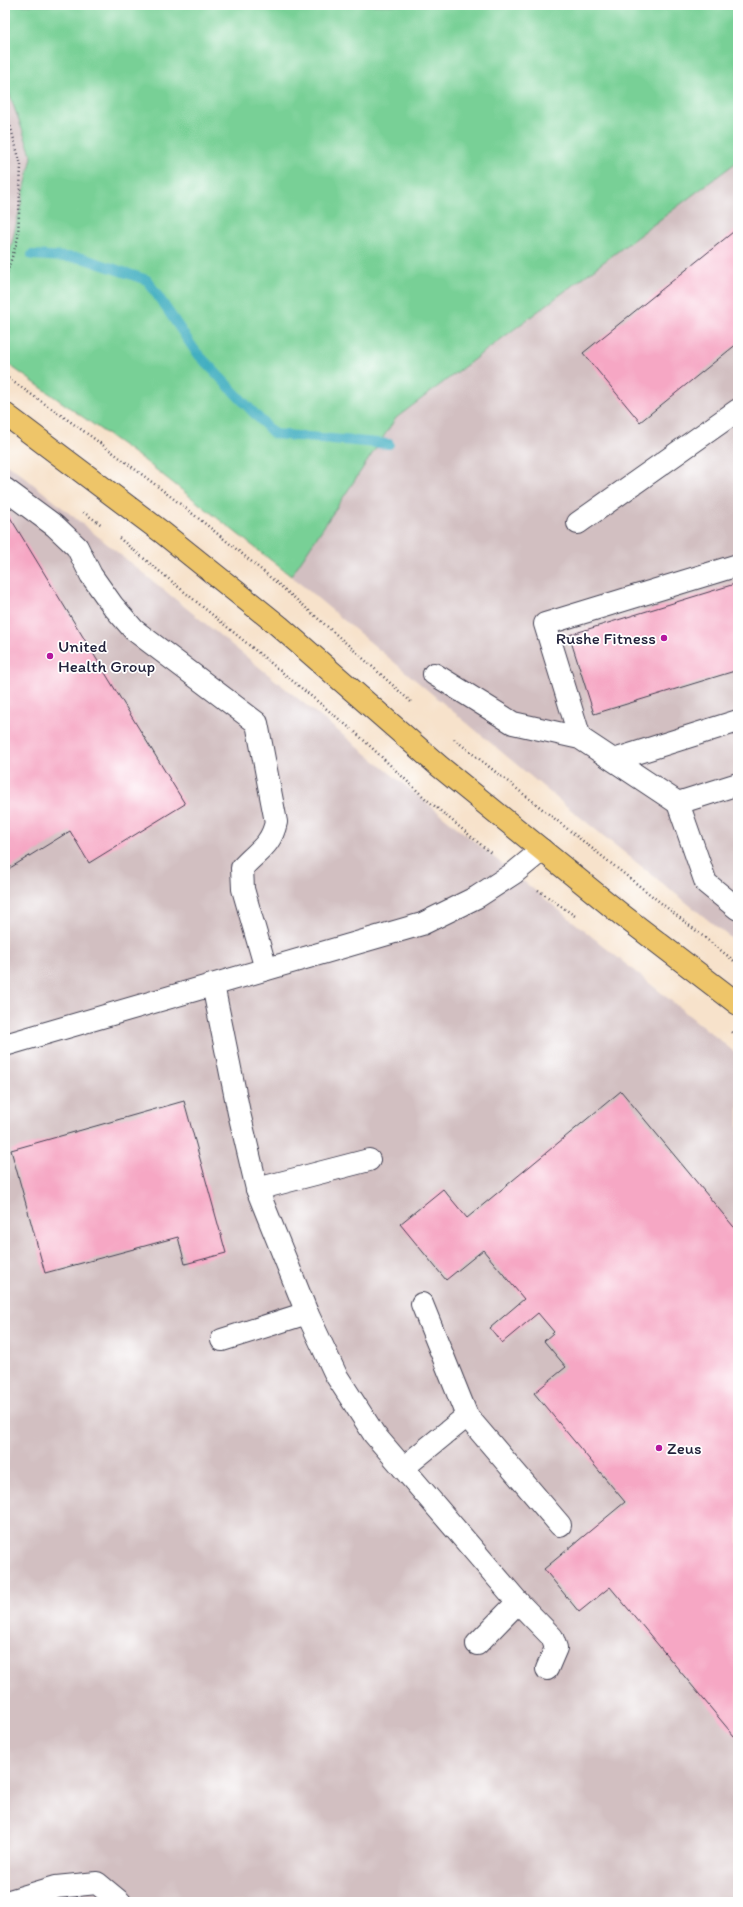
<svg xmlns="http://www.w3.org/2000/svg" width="743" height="1907" viewBox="0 0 743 1907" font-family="Itim,sans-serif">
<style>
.industrial{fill:#d2bfc1}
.green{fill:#78d096;stroke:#4d7968}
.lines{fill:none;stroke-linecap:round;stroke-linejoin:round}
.stream{stroke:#43afc1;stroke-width:10}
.building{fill:#f6a7c4}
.minor-casing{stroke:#423f51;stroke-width:24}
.major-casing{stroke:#423f51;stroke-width:24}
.path{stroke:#423f51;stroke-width:2.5;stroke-dasharray:1 3;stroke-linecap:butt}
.minor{stroke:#fff;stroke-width:22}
.major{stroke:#eec569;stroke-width:22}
.poi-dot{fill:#b5179e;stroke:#fff;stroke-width:1.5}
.labels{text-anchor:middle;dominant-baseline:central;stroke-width:3.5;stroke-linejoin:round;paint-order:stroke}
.poi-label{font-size:17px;fill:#22223b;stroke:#fff;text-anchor:start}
</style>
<rect width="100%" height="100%" fill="#fff"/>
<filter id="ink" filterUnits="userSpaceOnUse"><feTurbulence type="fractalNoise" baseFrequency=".025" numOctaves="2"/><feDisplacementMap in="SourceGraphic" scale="8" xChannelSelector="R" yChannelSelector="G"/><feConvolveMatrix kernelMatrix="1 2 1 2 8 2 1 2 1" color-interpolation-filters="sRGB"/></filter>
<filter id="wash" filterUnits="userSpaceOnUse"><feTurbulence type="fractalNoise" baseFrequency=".012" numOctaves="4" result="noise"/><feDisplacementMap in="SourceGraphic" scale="16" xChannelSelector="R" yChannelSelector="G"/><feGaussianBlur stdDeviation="0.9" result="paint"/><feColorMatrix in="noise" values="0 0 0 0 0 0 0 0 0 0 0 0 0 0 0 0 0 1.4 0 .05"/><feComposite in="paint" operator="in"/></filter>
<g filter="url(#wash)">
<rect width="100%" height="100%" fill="#f7e2cb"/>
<g class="industrial">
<path d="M5,82L32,157L5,273Z"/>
<path d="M738,161V944L565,805L291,576L396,418Z"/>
<path d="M5,464L17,471L738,1055V1902H5Z"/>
</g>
<path class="green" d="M5,5H738V161L396,418L291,576L145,461L5,362V273L32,157L5,82Z"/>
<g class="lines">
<path class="stream" d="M32,255L82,258L147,280L196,352L274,434L389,444"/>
</g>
<g id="blocks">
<g class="building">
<path d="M738,228V343L640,422L583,353Z"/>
<path d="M5,509L185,804L89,863L70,831L5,871Z"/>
<path d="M738,583V670L594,714L569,635Z"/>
<path d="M621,1091L738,1232V1733L734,1736L610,1587L579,1612L544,1569L625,1502L534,1393L566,1367L544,1341L554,1332L538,1313L502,1343L490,1328L524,1299L483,1250L446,1280L400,1224L443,1189L467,1218Z"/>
<path d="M184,1101L226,1253L185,1264L178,1237L45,1273L11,1150Z"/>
</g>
</g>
</g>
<g filter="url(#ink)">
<use href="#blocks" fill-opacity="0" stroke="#423f51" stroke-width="1"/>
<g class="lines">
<defs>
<g id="minor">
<path d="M5,489L55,526L77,547L91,575L113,606L134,630L257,723L276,822C271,846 257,851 242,868L243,889L266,969"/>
<path d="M578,523L738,410"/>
<path d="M434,674L513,723L580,738L678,803L738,784"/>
<path d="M580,738L545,624L738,565"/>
<path d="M614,760L738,721"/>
<path d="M678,803L706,883L738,909"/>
<path d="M213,985L239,1113L257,1189L307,1313L336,1375L374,1434L518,1602L552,1637L556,1648L547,1669"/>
<path d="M5,1045L422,924L477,897L514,873L542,850"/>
<path d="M257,1189L369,1160"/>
<path d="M422,1304L467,1416L560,1525"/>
<path d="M222,1340L307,1313"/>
<path d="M403,1468L467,1416"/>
<path d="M477,1644L518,1602"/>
<path d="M6,1902L56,1887L97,1883L120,1902"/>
</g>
<path id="major" d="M5,414L163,533L279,626L439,766L622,915L738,1004"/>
</defs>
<use href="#minor" class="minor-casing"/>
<use href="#major" class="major-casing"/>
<g class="path">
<path d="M5,107L21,165L18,238L5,279"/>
<path d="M5,376C46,405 88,433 128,464C227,538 321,619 411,702"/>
<path d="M83,512L102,525"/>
<path d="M119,538L351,729"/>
<path d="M355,732L425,798L492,854"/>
<path d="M454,739L738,964"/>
<path d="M538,890L575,916"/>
<path d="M732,1032L738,1036"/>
</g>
<use href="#minor" class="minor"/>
<use href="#major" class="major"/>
</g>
</g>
<g class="poi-dot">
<circle cx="664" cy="638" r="4"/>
<circle cx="50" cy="656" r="4"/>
<circle cx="659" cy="1448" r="4"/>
</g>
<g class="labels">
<g class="poi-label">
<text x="656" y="638" text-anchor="end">Rushe Fitness</text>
<text x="58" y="646">United<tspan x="58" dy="20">Health Group</tspan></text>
<text x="667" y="1448">Zeus</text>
</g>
</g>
<rect width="743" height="1907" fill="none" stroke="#fff" stroke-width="20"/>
</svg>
